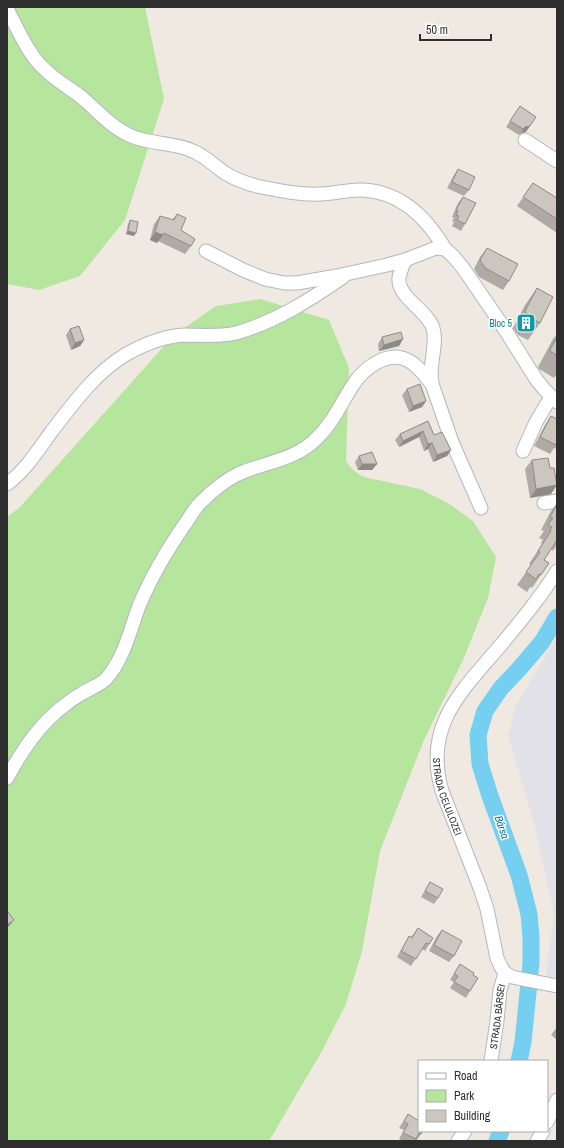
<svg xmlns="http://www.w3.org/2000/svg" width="564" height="1148" viewBox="0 0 564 1148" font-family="'Archivo Narrow',sans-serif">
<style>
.industrial{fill:#e3e1e8}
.green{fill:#b6e59e}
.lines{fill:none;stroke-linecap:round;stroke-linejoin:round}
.river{stroke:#75cff0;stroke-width:17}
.minor-casing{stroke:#b4b7c1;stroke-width:15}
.minor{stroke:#fff;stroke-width:13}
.wall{fill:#afaba4}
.shaded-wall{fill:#8e8b86}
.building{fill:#cbc7bf;stroke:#8e8b86}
.labels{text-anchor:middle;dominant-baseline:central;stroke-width:3;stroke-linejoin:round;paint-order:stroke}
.culture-label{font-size:10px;fill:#0d838f;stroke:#fff;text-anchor:end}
.street-label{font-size:10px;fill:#2e2e2e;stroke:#fff}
.water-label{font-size:11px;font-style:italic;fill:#0d6fa3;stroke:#fff}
</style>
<rect width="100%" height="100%" fill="#efe9e1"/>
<path class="industrial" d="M557,637V978L546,976L554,914L536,831L508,735L517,703Z"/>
<g class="green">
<path d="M7,7H145L164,99L125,220L80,276L39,290L7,284Z"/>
<path d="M260,299L329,320L349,368L346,461C351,469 356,473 364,477L420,489L448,503L473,521L496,557L488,598L463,660L424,740L380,851L362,951L346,1004L322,1051L269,1141H7V517L20,507L173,336L216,306Z"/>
</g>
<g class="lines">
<g class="river">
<path d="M519,1061L523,1042L531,963V937L529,914L519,875L490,796L480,764L478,735L485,711L501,688L519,669L542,642L557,617"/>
<path d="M497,1141L501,1131"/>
</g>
<defs>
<g id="minor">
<path d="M7,9C19,31 29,58 50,74C61,84 75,91 86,101C100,114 113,128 131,136C152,145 176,142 195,152C206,157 215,166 225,173C236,180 248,184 261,187C281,191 301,195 321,194C335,194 349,189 363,190C401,192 427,218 445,249"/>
<path d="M525,140L557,161"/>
<path d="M206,251L243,270L265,279L284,283H297L337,276L387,265L405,260L436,248L445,249L453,256L463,268L502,325L536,379L544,389L557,402"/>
<path d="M405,260C403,265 400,272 399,278C397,297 427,310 433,328C438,345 428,365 432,384L452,442L481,508"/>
<path d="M523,451L536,422L551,397"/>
<path d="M7,484C26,470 38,450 52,431C73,404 95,373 125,355C144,344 163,336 185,335C202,335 219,337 236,333C275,322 310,300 343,277"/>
<path d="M544,503L557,501"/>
<path id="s1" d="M557,571C540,598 520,622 500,646C461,692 423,726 442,791L480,888L487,909L497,958L501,967L505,973L512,977L557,986"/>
<path d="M7,778C22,751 39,724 65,705C70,701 75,697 81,694C88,689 100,685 106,679C124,659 130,630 139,606C151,577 167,550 185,524C190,517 194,509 200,503C211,492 224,481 238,474C265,462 296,460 317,438C333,423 341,403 353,385C363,369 387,350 407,360C417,364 425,376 432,384"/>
<path id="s2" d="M491,1061L497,1021L500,990L505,973"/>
<path d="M547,1122L557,1100"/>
<path d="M458,1141L465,1131"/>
<path d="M537,1141L543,1131"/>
</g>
</defs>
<use href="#minor" class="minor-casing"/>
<use href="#minor" class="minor"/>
</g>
<g class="wall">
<path d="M520,106L526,132L521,133L519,135L506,127Z"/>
<path d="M458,169L469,190L464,196L447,188L454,175Z"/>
<path d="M533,183L557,198V233L517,206Z"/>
<path d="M463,197L465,224L461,231L452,226L454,222L452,221L454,218L452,217L458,203Z"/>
<path d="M177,214L181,230L191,246L185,254L158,241L157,243L150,240L154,224L160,216L172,220Z"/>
<path d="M130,220L134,236L126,234L128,224Z"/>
<path d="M487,248L509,281L503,290L479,277L474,269L480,257Z"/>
<path d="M537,288L540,323L528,340L518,335L513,328L525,305Z"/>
<path d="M70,329L84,340L80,346L71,350L66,335Z"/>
<path d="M557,334V374L554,378L539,369L538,367L553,339Z"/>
<path d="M382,337L403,339L399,346L379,351L378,344Z"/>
<path d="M407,389L426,401L422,407L409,412L402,395Z"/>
<path d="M551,416L557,419V449L554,448L550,454L534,446L545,425Z"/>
<path d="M428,421L434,435L451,450L447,456L433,462L428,449L424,451L419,437L399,447L395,440L400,434Z"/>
<path d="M359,456L377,464L372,470H358L355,462Z"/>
<path d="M532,460L551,494L530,498L525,469Z"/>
<path d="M557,503V545L553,551L551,549L544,560L549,563L532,588L530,587L527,592L517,585L531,565L529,564L542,544L541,543L543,540L539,538L544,531L541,530L551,511Z"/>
<path d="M430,882L438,898L434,904L421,897Z"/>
<path d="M418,928L433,938L425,951L422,949L411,966L397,957L409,936L411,937Z"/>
<path d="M442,930L454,956L449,962L429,951L437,936Z"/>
<path d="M460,964L473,975L470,991L466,998L450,988L454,982L450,980Z"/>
<path d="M557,1027V1040L551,1035Z"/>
<path d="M408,1114L421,1134L417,1140H416L415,1141H403L399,1139L404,1130L399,1128Z"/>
</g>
<g class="shaded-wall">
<path d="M530,126L526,132L521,133L519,135L525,127Z"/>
<path d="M128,231L136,233L134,236L126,234Z"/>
<path d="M155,232L163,235L157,243L150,240Z"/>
<path d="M403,339L399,346L379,351L384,345Z"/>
<path d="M84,340L80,346L71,350L75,343Z"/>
<path d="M426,401L422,407L409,412L413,406Z"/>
<path d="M423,431L419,437L399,447L403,441Z"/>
<path d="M432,443L428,449L424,451L428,444Z"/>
<path d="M451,450L447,456L433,462L437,455Z"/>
<path d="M362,464H377L372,470H358Z"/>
<path d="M557,485L551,494L530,498L536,489Z"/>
<path d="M14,920L9,926L7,928V925Z"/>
</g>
<g class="building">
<path d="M520,106L536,117L530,126L525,127L523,129L510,121Z"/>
<path d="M458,169L475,177L469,190L452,182Z"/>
<path d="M533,183L557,198V219L523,197Z"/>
<path d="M463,197L476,203L465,224L457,220L459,216L456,215L458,211L456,210Z"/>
<path d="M177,214L186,218L181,230L195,239L191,246L164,233L163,235L155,232L160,216L174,220Z"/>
<path d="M130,220L138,222L136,233L128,231Z"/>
<path d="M487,248L518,264L509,281L485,268L480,260Z"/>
<path d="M537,288L553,297L540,323L530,317L525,311Z"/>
<path d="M79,326L84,340L75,343L70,329Z"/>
<path d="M401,332L403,339L384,345L382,337Z"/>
<path d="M557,337V355L551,352L550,350Z"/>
<path d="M420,384L426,401L413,406L407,389Z"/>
<path d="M551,416L557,419V443L556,445L540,437Z"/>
<path d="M428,421L434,435L442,432L451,450L437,455L432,443L428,444L423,431L403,441L400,434Z"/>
<path d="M372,452L377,464H362L359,456Z"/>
<path d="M548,458L550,468H554L557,485L536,489L532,460Z"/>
<path d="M557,504V540L544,560L549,563L541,575L539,574L536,579L526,572L540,552L538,551L551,531L550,530L552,527L548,525L553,518L550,517Z"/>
<path d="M430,882L443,889L438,898L425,891Z"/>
<path d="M8,912L14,920L7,925V913Z"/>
<path d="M418,928L433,938L429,944L426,943L416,959L401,951L409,936L412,938Z"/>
<path d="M442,930L462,941L454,956L434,945Z"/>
<path d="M460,964L474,973L473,975L478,978L470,991L454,982L458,976L454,974Z"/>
<path d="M408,1114L419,1121V1131H423L421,1134L419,1133L416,1139L403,1133L408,1124L404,1121Z"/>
</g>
<defs>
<symbol id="building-square" viewBox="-11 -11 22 22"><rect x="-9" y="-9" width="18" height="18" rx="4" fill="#0f9aa8" stroke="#fff"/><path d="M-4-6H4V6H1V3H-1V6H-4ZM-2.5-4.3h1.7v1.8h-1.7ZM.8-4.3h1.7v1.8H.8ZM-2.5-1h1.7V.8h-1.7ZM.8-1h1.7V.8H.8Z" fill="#fff"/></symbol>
</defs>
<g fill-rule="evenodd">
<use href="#building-square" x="515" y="312" width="22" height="22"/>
</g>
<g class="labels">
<g class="culture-label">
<text x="512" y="323">Bloc 5</text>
</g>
<g class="street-label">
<text stroke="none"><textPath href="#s1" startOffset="266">STRADA CELULOZEI</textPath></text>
<text stroke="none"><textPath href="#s2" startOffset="45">STRADA BÂRSEI</textPath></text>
</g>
<g class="water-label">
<text transform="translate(502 827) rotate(71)">Bârsa</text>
</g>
</g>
<rect width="564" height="1148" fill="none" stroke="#2e2e2e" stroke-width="16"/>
<rect x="418" y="1060" width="130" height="72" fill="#ffffff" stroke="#ababab"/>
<rect x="426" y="1073" width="20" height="6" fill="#ffffff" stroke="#ababab"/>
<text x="454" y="1080" font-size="12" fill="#2e2e2e">Road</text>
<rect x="426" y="1090" width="20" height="12" fill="#b6e59e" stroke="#ababab"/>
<text x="454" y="1100" font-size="12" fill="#2e2e2e">Park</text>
<rect x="426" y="1110" width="20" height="12" fill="#cbc7bf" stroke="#ababab"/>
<text x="454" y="1120" font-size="12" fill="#2e2e2e">Building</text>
<path d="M420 34v6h71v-6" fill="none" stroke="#2e2e2e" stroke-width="2"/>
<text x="426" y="34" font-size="12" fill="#2e2e2e" stroke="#ffffff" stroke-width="3" paint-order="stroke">50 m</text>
</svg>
